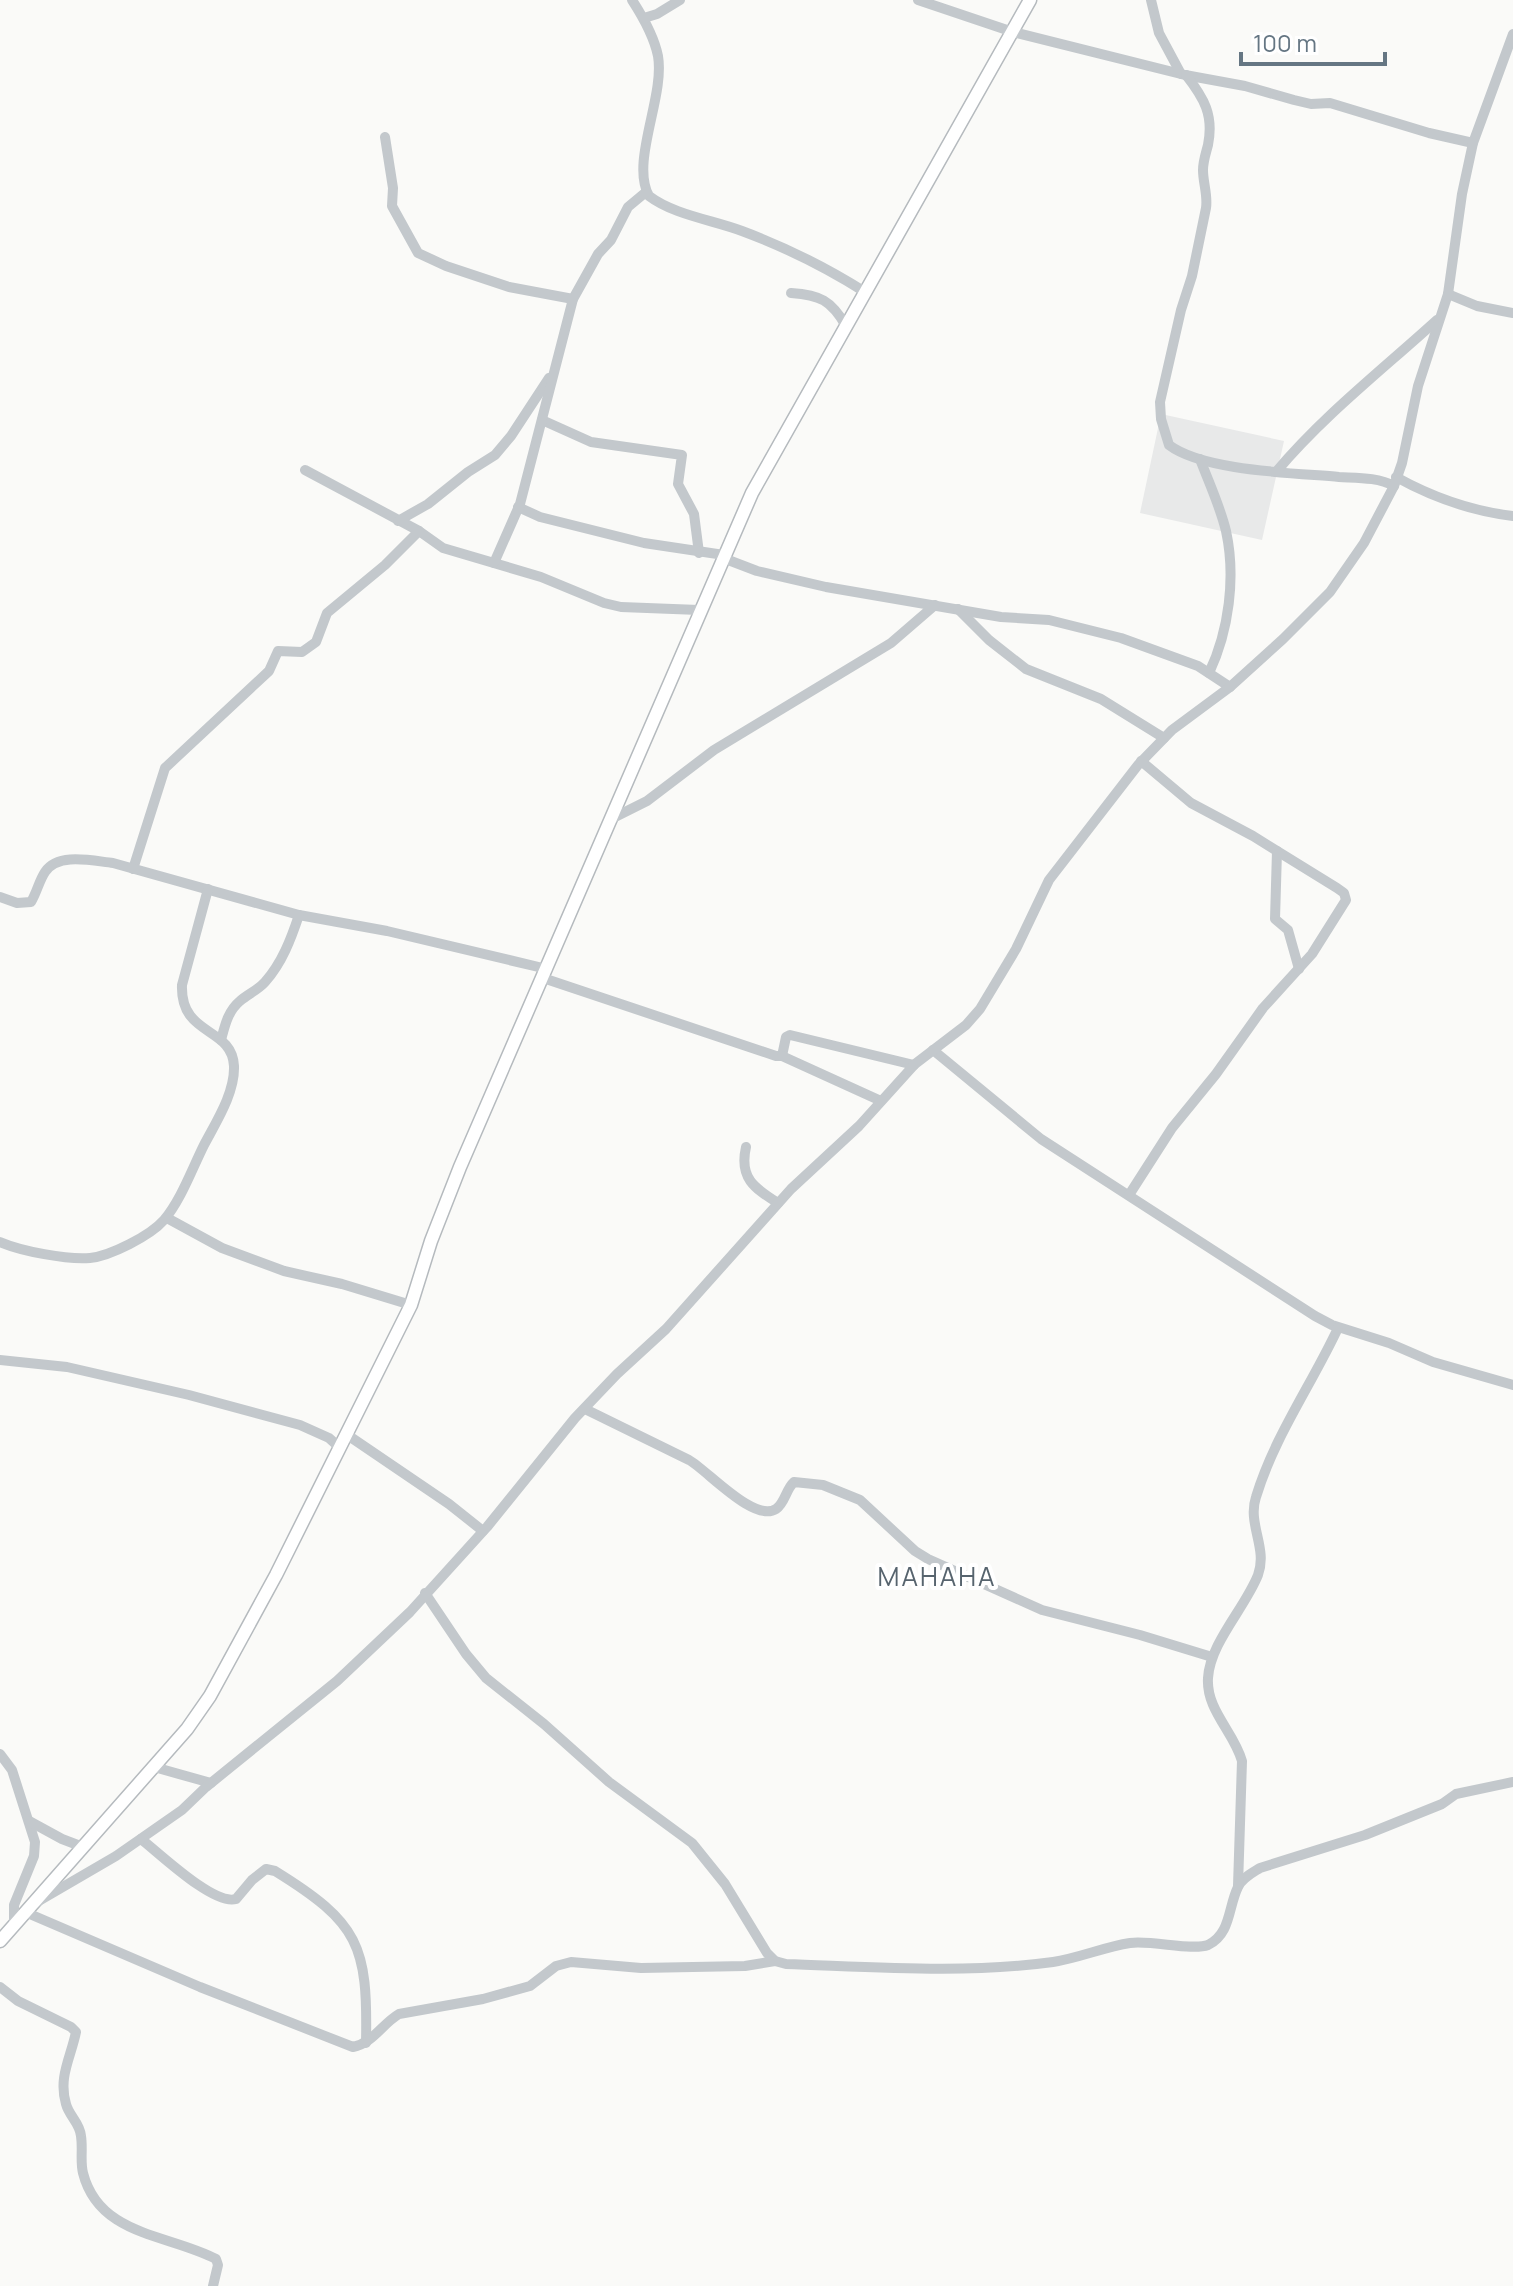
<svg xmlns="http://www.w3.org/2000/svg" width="1513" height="2286" viewBox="0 0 1513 2286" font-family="Manrope,sans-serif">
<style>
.built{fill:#e8e9e9}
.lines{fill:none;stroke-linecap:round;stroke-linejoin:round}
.major-casing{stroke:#b5babe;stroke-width:15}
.minor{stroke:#c3c8cc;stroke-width:10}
.major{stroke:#fff;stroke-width:12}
.labels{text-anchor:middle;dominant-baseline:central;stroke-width:8;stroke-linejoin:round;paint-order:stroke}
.quarter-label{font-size:26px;letter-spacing:2px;fill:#57646e;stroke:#fff}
</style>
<rect width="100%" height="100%" fill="#fafaf8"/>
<path class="built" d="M1161,414L1284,441L1262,540L1140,513Z"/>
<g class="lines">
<defs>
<path id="major" d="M0,1941L187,1729L210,1696L276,1575L411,1305L431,1241L460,1167L752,493L1030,0"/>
</defs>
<use href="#major" class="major-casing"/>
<g class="minor">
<path d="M632,0C643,17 654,36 658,56C665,97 630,162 649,196C674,215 713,220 742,231C785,247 827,268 865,292"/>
<path d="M918,0L1013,32L1185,75L1245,86L1294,100L1311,104L1330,103L1429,133L1473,143"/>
<path d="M1151,0L1159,33L1181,74"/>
<path d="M644,18L657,14L680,0"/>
<path d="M1186,75C1204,98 1214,115 1208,145C1206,153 1203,161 1203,170C1203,183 1208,195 1206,208L1192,276L1181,310L1160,402L1161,419L1169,445C1203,471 1295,473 1339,477C1356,478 1378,477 1394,486"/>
<path d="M385,137L393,188L392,206L418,253L446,266L509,287L573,299"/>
<path d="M791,293C820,295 831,300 846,326"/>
<path d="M1448,294L1477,306L1513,313"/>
<path d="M542,420L591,442L682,455L678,484L694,514L699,553"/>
<path d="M1200,459C1209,483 1220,506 1226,531C1236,577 1229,631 1209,673"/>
<path d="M305,470L419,531L443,548L541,577L604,603L621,607L699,610"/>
<path d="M1276,472C1324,415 1382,370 1437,320"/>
<path d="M1396,477C1432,497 1472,511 1513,516"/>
<path d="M518,507L540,517L644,543L724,555"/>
<path d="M398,521L428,504L468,472L495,455L511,436L549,378"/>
<path d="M723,558L757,571L826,587L1001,617L1049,620L1121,638L1198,666L1230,687"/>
<path d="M494,563L520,504L573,299L598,254L611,240L628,207L646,192"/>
<path d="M958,609L989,640L1026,669L1101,699L1164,738"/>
<path d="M611,819L647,801L714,750L891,643L935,605"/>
<path d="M1277,851L1275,919L1288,930L1299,969"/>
<path d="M133,869L165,768L269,671L278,651L302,652L316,642L327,613L385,565L419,531"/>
<path d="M0,897L17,903L31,902C37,892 39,881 45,872C58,852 93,861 113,863L299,915L387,931L547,969"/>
<path d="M543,978L776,1056H782L786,1037L790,1035L914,1065"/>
<path d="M221,1040C225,1025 228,1011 240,1001C248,994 258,990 265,982C282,963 291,939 299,915"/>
<path d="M933,1050L1041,1139L1315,1316L1332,1325L1389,1343L1433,1362L1513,1385"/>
<path d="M782,1056L881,1101"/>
<path d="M746,1147C739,1178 754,1188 778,1203"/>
<path d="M1129,1195L1172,1128L1216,1074L1263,1008L1312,954L1346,900L1344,893L1337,888L1253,836L1191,803L1141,761"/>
<path d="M167,1218L222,1248L284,1271L342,1284L411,1305"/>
<path d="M0,1242C21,1251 67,1260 90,1258C110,1256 150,1236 164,1220C181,1200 192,1169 204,1145C216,1122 235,1093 234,1066C232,1026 180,1037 182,985L208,889"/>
<path d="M0,1360L67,1367L189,1395L300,1425L329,1438L339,1447"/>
<path d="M585,1409L689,1460C707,1470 754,1523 776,1509C785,1503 786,1489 794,1482L823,1485L860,1500L915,1551L928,1559L1042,1610L1140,1635L1212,1657"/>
<path d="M346,1434L449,1504L483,1531"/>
<path d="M425,1593L466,1654L486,1678L544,1724L609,1782L692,1843L725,1884L767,1953L775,1961L786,1964C874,1967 965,1974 1053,1962C1079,1958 1104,1947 1130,1943C1152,1940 1192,1951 1208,1945C1231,1934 1228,1907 1238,1887C1242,1878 1252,1873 1260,1868L1365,1835L1442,1804L1456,1794L1513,1782"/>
<path d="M0,1754L12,1770L35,1842L34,1856L14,1905V1925"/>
<path d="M154,1767L211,1783"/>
<path d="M29,1821L62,1839L83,1847"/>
<path d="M141,1839C159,1853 214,1906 236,1899L252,1880L266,1869L275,1871C359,1923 368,1945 366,2043"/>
<path d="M1238,1886L1242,1761C1234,1732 1206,1710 1208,1678C1210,1643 1245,1608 1258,1575C1268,1548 1247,1524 1256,1497C1274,1437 1312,1384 1338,1328"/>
<path d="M37,1902L116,1856L182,1810L206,1787L337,1681L410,1612L487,1527L575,1418L617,1374L666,1329L791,1189L859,1126L915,1064L966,1025L980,1009L1016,949L1049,880L1138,765L1172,730L1230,687L1283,639L1330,592L1364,543L1394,486L1402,463L1418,386L1448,294L1462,194L1473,143L1513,34"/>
<path d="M25,1912L200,1987L353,2047C373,2043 382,2024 399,2014L483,1999L530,1986L556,1966L571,1962L641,1968L745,1966L775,1961"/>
<path d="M0,1987L18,2001L71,2027L76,2032C71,2057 58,2077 66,2104C69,2116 80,2123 81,2136C83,2149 80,2161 83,2173C99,2236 168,2234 216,2259L218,2265L213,2286"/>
</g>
<use href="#major" class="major"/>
</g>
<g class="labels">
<g class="quarter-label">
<text x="937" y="1576">MAHAHA</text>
</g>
</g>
<path d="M1241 52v12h144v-12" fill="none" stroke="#657683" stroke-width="4"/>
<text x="1253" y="52" font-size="24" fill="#657683" stroke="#ffffff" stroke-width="6" paint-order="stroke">100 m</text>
</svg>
